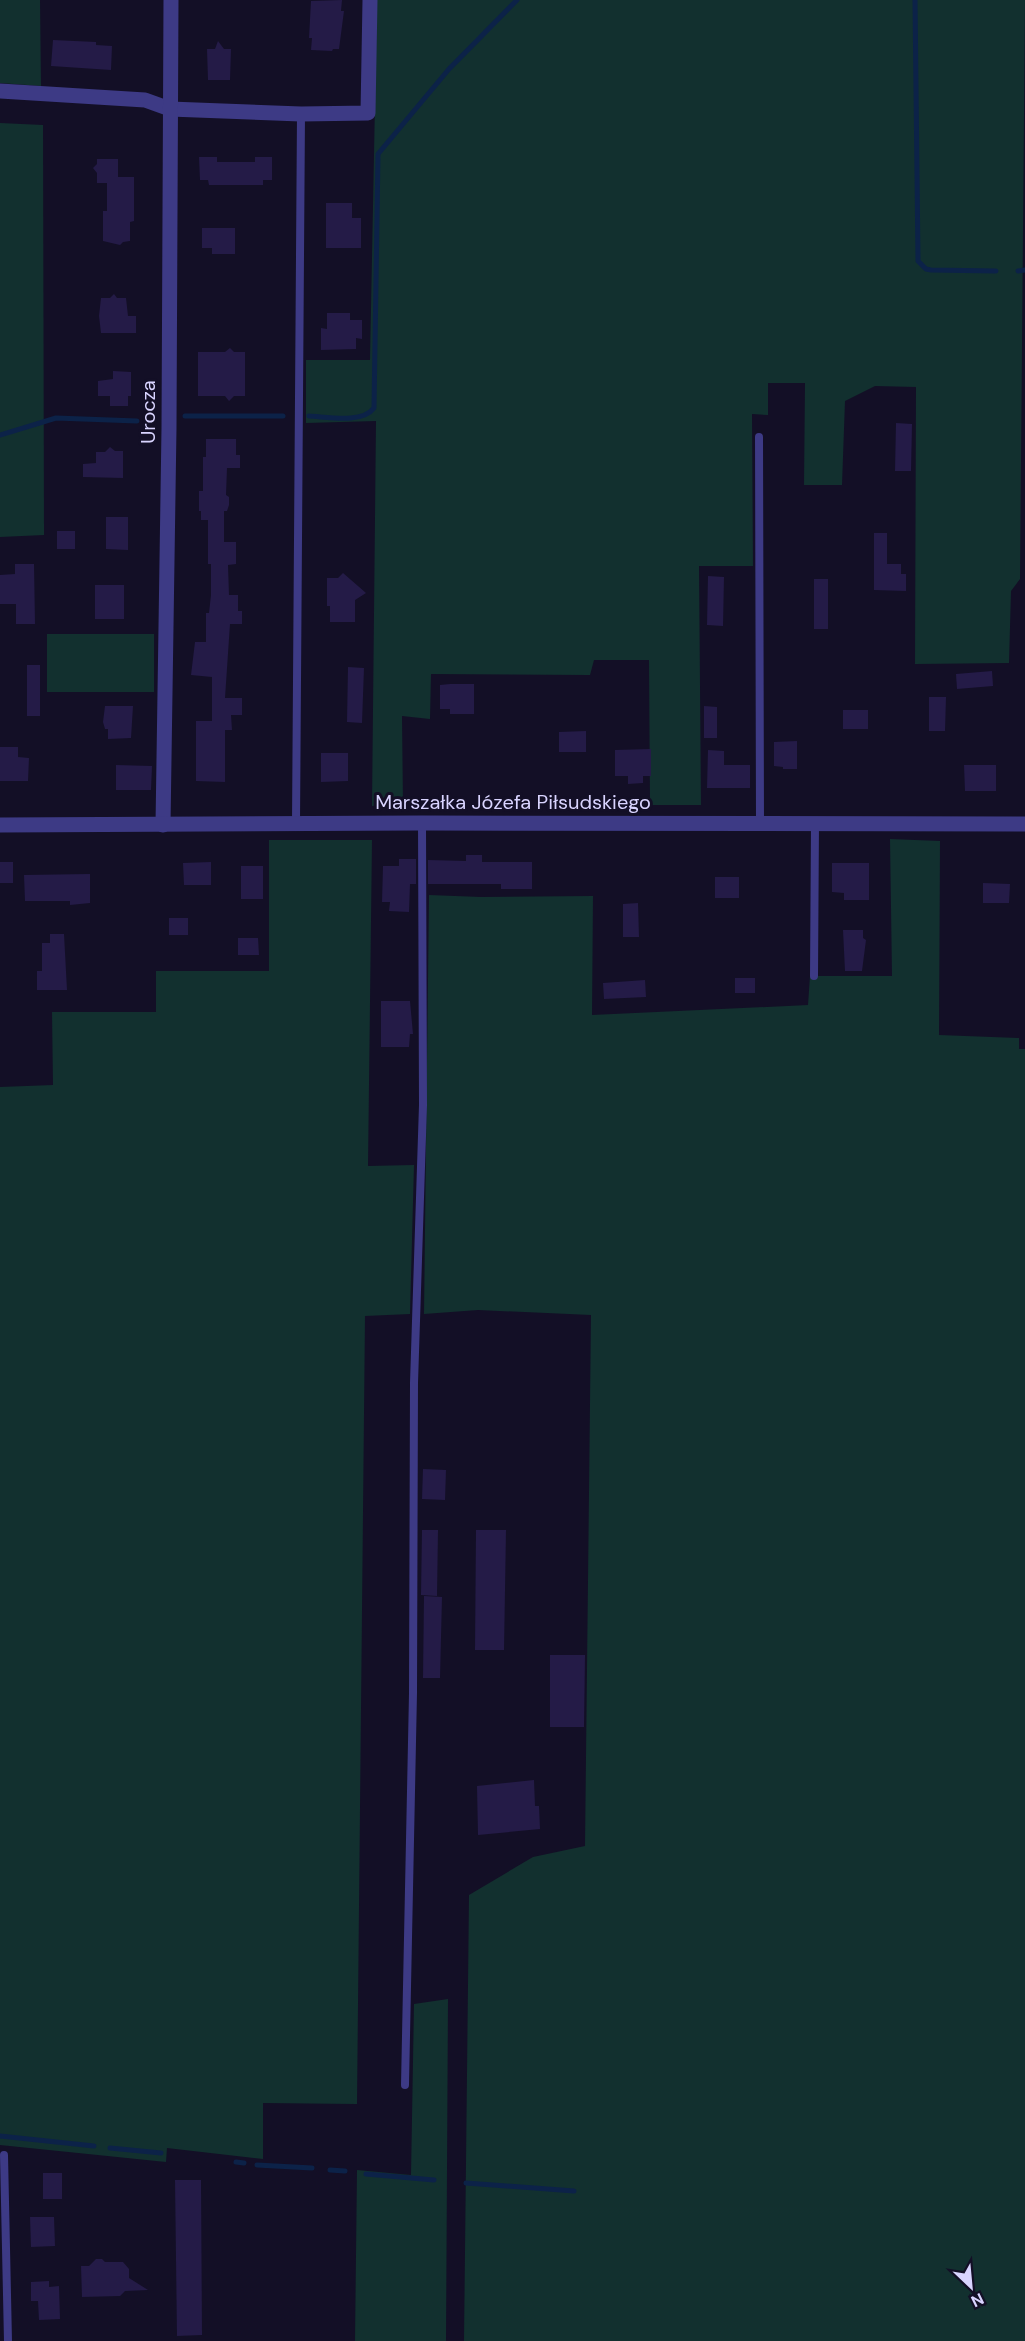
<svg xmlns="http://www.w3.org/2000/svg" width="1025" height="2341" viewBox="0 0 1025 2341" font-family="'DM Sans',sans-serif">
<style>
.green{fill:#12302f}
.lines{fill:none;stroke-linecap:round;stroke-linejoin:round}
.stream{stroke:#0c2248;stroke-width:5}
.building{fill:#241b47}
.service{stroke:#3d3a85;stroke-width:8}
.minor{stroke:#3d3a85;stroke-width:15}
.tertiary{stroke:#3d3a85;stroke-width:15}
.labels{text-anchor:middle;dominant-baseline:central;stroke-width:6;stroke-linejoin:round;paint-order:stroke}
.street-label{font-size:20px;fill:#d9d4ff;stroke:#130f26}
</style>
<rect width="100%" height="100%" fill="#130f26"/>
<g class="green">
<path d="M0,0H40L41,86L0,83Z"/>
<path d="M377,0H1025L1020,579L1011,591L1009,663L915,664L916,387L875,386L845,401L842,485H804L805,383H768V415L752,414L753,566H699L701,805H650L649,660H594L590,675L431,674L430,719L402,716L403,805L372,806L376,421L306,423V360H370Z"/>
<path d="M0,123L43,125L44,535L0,537Z"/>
<rect x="47" y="634" width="107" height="58"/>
<path d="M890,839L940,841L939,1035L1019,1038V1049H1025V2341H464L469,1895L533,1857L585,1846L591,1315L478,1310L424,1314L429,895L481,897L593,896L592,1015L808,1005L810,976H892Z"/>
<path d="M269,840H372L368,1166L414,1165L410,1314L365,1316L357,2104L263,2103V2159L167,2148L166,2162L0,2145V1087L53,1085L52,1012H156V971H269Z"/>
<path d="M448,1999L446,2341H355L357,2170L411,2175L414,2004Z"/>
</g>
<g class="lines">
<g class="stream">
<path d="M915,0L918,261L926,269L931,270L996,271"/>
<path d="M1018,271L1025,270"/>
<path d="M185,416H283"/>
<path d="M309,416C328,417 362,424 374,408L378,154L449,69L517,0"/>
<path d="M0,435L56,418L137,421"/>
<path d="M0,2136L94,2146"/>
<path d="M110,2148L161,2153"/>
<path d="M236,2162L244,2163"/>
<path d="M257,2165L312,2168"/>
<path d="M330,2170L345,2171"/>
<path d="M366,2174L434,2180"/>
<path d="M466,2183L574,2191"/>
</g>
</g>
<g class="building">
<path d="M342,0L341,11H344L339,49H333L332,51L311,50L312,38H309L311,1Z"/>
<path d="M53,40L96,42V45L112,46L111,70L51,66Z"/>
<path d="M218,41L224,49H231L230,80H208L207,49H215Z"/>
<path d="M199,157H217V162H255V157H272V180H263V185H209L208,180H200Z"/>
<path d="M97,159H118V177H134V221L130,222V241L123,242L120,245L103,241V211H107V183H97V173L93,168L97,164Z"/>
<path d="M326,203H352V218H361V248H326Z"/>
<path d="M202,228H235V254H212V248H202Z"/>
<path d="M114,294L117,298H126L128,316H136V333H101L99,316L101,298H110Z"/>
<path d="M327,313H350V320H362V339L356,338V349L321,350V328L327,329Z"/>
<path d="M230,348L234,352H245V396H234L229,401L225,396H198V352H225Z"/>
<path d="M113,371L131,372V396H128V406H110V396H98V381L113,379Z"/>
<path d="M896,423L912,424L911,471H895Z"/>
<path d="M206,439H236V455H240V468H227L226,495L229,497V505L227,511H224V542H236V564L228,565L229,595H238V611H242V624H230L225,698H242V715H231L232,730H225V782L196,781V721H212V677L191,675L195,642H206V613H209L211,595V564H208V520H201V511H199V491H203V457H206Z"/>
<path d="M110,447L115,451H123V478L83,477V464L96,463V452H105Z"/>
<path d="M106,517H128V550L106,549Z"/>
<rect x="57" y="531" width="18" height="18"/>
<path d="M874,533H887V564H901V574H906V591L874,590Z"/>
<path d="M15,564H34L35,624H16V604H0V575L15,574Z"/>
<path d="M343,573L366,593L355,600V622H330V606H327V578H338Z"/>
<path d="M708,576L724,577L723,626L707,625Z"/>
<rect x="814" y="579" width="14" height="50"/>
<rect x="95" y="585" width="29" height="34"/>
<rect x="27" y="665" width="13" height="51"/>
<path d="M348,667L364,668L362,723L347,722Z"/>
<path d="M992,671L993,686L957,689L956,674Z"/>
<path d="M450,684H474V714H450V709H440V685Z"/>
<path d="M929,697H946L945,731H929Z"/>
<path d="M105,706H133L131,738L108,739V729H105L103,722Z"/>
<path d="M704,706L717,707V738H704Z"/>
<rect x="843" y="710" width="25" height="19"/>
<path d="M586,731V752H559V732Z"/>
<path d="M797,741V769H783V767L774,766V742Z"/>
<path d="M0,747H18V757L29,758L28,781H0Z"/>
<path d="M651,749V776H643V783L628,784V776H615V750Z"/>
<path d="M708,750L724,751V765H750V788H707Z"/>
<path d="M321,753H348V781L321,782Z"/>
<path d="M116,765L152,766L151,790H116Z"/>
<path d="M964,765H996V791H965Z"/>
<path d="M466,855H482V862H532V889H501V884H428V860L466,861Z"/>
<path d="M399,859H416V884H410L409,912L389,911L390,902H382L383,866H399Z"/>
<rect x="0" y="862" width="13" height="21"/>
<path d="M211,862V885H184L183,863Z"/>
<path d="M832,863H869V900H844V893L832,892Z"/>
<rect x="241" y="866" width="22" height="33"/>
<path d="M90,874V903L70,905V901H25L24,875Z"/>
<rect x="715" y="877" width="24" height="21"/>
<path d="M983,883L1010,884L1009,903H983Z"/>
<path d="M638,903L639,937H623V904Z"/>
<rect x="169" y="918" width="19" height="17"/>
<path d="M843,930H863V938L866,940L862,971H845Z"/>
<path d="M50,934H64L67,990H37V971H42V943H50Z"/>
<path d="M238,938H258L259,955H238Z"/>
<rect x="735" y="978" width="20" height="15"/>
<path d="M645,980L646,997L604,999L603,983Z"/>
<path d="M381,1001H410L413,1034H410L409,1047H381Z"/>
<path d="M423,1469L446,1470L445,1500L422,1499Z"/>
<path d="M422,1530H438L437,1596L421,1595Z"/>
<path d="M476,1530H506L504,1650H475Z"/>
<path d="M424,1596L442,1597L440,1678H423Z"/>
<path d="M550,1655H585L584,1727H550Z"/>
<path d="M534,1780L535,1806H539L540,1829L478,1835L477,1786Z"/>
<rect x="43" y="2173" width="19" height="26"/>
<path d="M175,2180H201L202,2335L177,2336Z"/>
<path d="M30,2217H54L55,2246L31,2247Z"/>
<path d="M96,2259H102L105,2262H123L129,2269V2278L148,2290L125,2291L120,2296L82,2297L81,2266H89Z"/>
<path d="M49,2281V2287L59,2286L60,2319L39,2320L38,2301H31V2282Z"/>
</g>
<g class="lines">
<g class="service">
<path d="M759,437L760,823"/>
<path d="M296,823L301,114"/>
<path d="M814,976L815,823"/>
<path d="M405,2085L413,1693L414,1383L423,1105L422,823"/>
<path d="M4,2155L8,2341"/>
</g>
<g class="minor">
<path d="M0,91L145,100L170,109L301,114L368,113L370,0"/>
<path d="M163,825L169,428L171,0"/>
</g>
<path class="tertiary" d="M0,825L422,823L1025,824"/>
</g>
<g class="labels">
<g class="street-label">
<text transform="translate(148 412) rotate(-90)">Urocza</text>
<text x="513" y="802">Marszałka Józefa Piłsudskiego</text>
</g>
</g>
<g transform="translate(971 2287) rotate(154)" stroke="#130f26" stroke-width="4.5" paint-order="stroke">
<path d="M0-4.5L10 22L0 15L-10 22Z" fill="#d9d4ff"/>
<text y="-9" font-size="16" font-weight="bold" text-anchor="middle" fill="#d9d4ff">N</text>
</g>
</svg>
